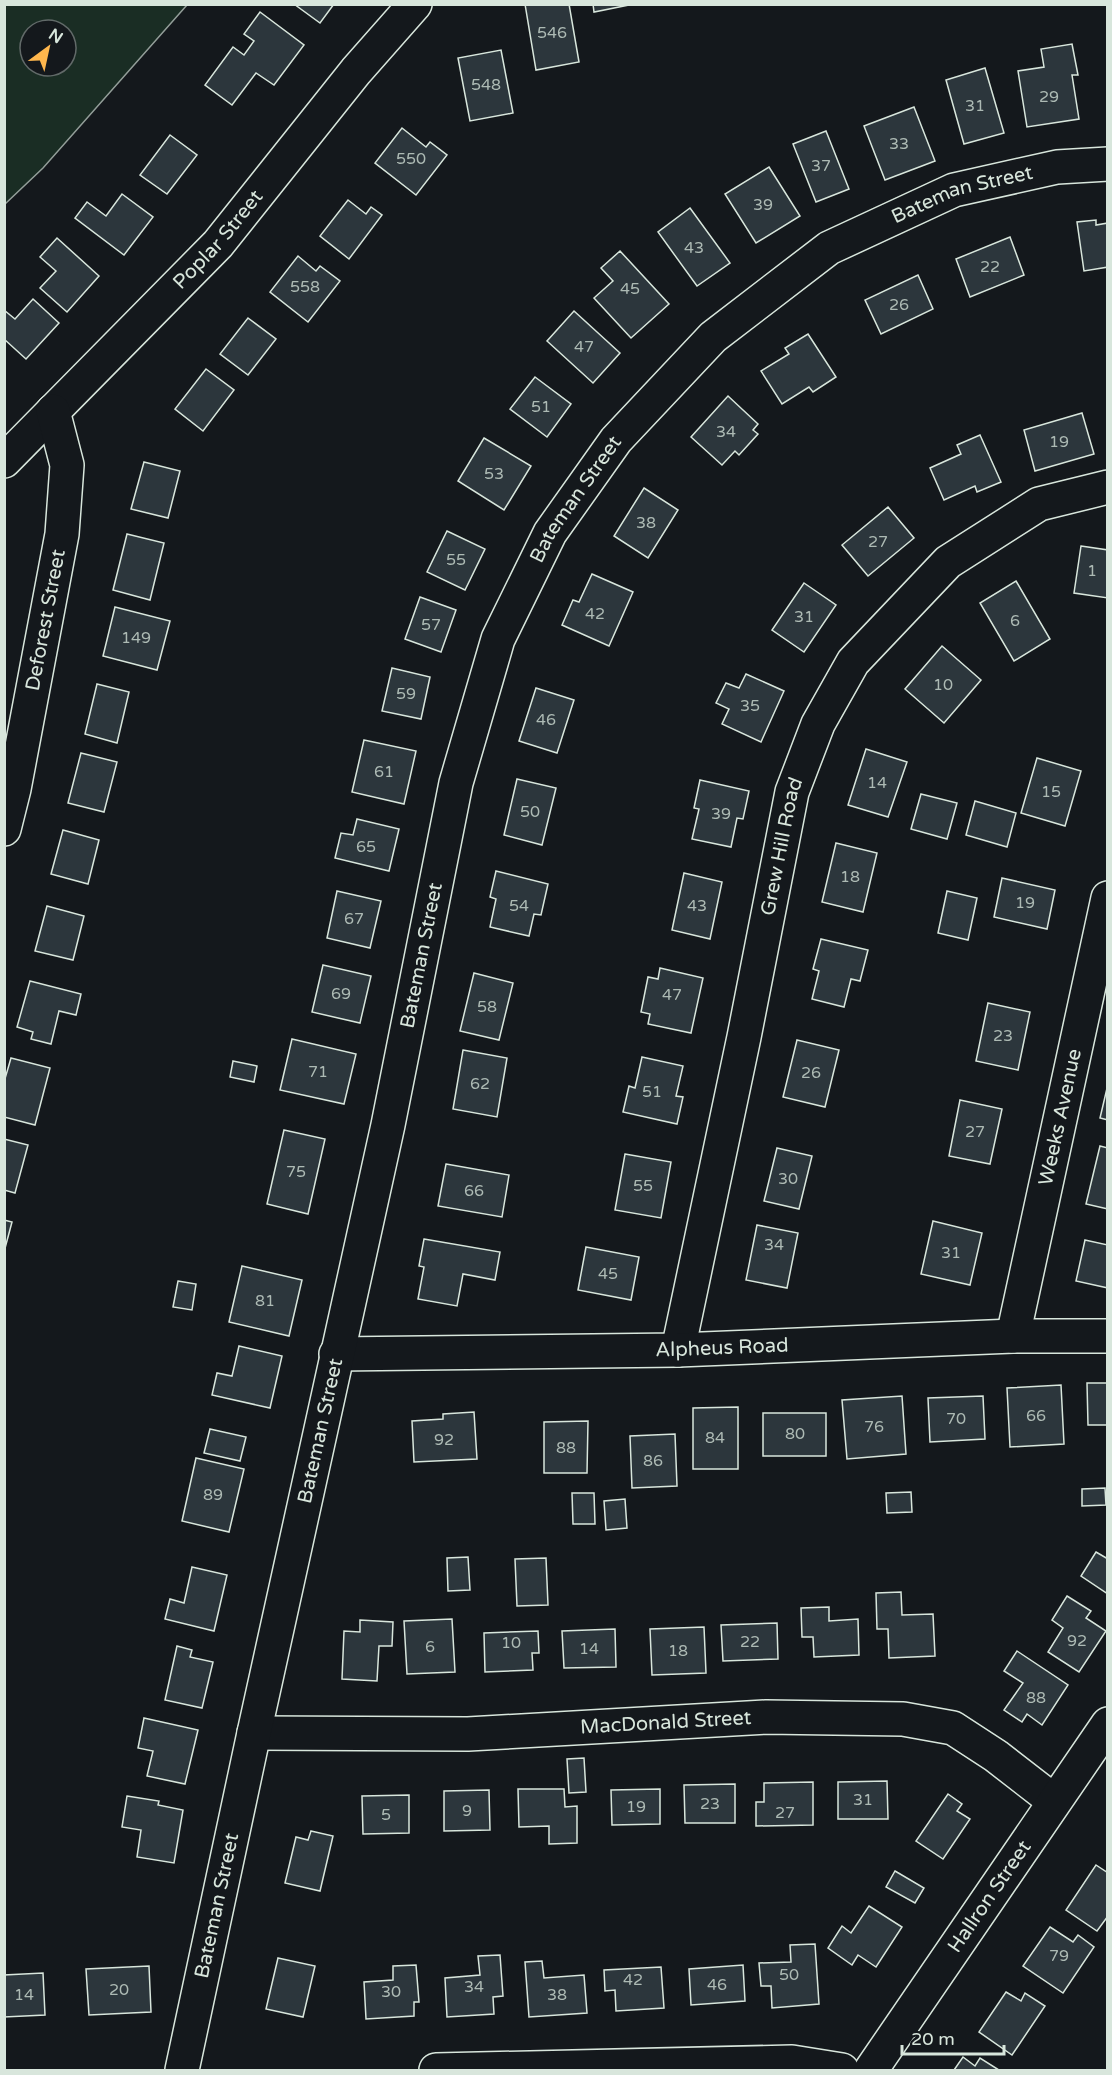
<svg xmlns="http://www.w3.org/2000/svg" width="1112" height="2075" viewBox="0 0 1112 2075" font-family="'Varela Round',sans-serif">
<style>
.green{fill:#1a2d24;stroke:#939e99;stroke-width:1.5;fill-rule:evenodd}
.building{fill:#2c363c;stroke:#d8e6dc;stroke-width:1.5}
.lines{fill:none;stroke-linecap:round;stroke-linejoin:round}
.minor-casing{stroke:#d8e6dc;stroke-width:36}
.minor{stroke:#14181c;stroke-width:33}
.labels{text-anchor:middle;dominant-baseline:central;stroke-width:4.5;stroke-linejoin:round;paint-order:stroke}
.number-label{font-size:16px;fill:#adbab4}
.street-label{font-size:20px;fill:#d8e6dc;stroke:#14181c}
</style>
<rect width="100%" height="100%" fill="#14181c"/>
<path class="green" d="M5,4L187,5L43,168L5,204ZM30,30H66V66H30Z"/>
<g class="building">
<path d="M294,4H334L320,23Z"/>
<path d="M525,4H569L579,62L536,70Z"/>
<path d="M593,4H634L594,12Z"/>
<path d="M260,12L304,45L274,85L256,73L232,105L205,85L233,47L244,55L254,41L244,34Z"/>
<path d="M1072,44L1078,75H1072L1079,119L1027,127L1018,71L1044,67L1041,49Z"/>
<path d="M501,50L513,113L470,121L458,58Z"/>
<path d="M985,68L1004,133L964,144L946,80Z"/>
<path d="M914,107L935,161L885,180L864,126Z"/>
<path d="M402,128L426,147L430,142L447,155L416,195L375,163Z"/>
<path d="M826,131L849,189L816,202L793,144Z"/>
<path d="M170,135L197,155L167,194L140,175Z"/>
<path d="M769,167L800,216L756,243L725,194Z"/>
<path d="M122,194L153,217L124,255L75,218L87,202L106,216Z"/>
<path d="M348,200L366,214L371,207L382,215L349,259L320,236Z"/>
<path d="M690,208L730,263L697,286L658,232Z"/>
<path d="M1096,220V225L1108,223V267L1084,271L1077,222Z"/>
<path d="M1010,237L1024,275L970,297L956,259Z"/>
<path d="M57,238L99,276L67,312L40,288L56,271L40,257Z"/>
<path d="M620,251L669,304L631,338L594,298L613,281L601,268Z"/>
<path d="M298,256L316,271L320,266L340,281L308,322L270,292Z"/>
<path d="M918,275L933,309L881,334L865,300Z"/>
<path d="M33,299L59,323L26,359L4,339V310L15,319Z"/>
<path d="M574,311L620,353L593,383L547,341Z"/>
<path d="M248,318L276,339L248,375L220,354Z"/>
<path d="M808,334L836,377L813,392L809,387L782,404L761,371L789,354L785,348Z"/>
<path d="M206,369L234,390L203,431L175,409Z"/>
<path d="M535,377L571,404L547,437L510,409Z"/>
<path d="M728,396L758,424L753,430L758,434L739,455L735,451L722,465L691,437Z"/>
<path d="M1082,413L1094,454L1035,471L1024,430Z"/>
<path d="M980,435L1001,482L977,492L975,486L944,500L930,468L961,454L957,445Z"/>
<path d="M484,438L531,466L504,510L458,481Z"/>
<path d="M144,462L180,471L168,518L131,509Z"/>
<path d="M644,488L678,510L648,558L614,536Z"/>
<path d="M888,507L914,538L868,576L842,545Z"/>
<path d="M447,531L485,549L465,590L427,572Z"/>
<path d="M127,534L164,543L150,600L113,590Z"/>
<path d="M1081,546L1108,550V598L1074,593Z"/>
<path d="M592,574L633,592L609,646L562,625L573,600L579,602Z"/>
<path d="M1016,581L1050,639L1014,661L980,603Z"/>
<path d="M804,583L836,605L804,652L772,630Z"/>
<path d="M420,597L456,610L441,652L405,639Z"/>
<path d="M115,607L170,621L157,670L103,656Z"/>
<path d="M942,646L981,680L944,723L905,689Z"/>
<path d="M392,668L430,677L421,719L382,711Z"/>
<path d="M746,674L784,691L761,742L722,724L729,709L716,703L726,683L739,688Z"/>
<path d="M97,684L129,692L117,743L85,734Z"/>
<path d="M536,688L574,700L557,753L519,741Z"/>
<path d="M364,740L416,751L404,804L352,792Z"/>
<path d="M866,749L907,762L888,817L848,805Z"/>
<path d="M81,753L117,762L104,812L68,803Z"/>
<path d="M1037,758L1081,771L1065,826L1021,813Z"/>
<path d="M517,779L556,788L542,845L504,835Z"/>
<path d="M700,780L749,791L743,819L737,818L731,847L692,839L699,809L694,808Z"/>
<path d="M921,794L957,803L947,839L911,829Z"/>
<path d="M975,801L1016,813L1007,847L966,835Z"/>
<path d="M357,819L399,829L389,871L335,858L341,833L353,835Z"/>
<path d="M63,830L99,840L88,884L51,874Z"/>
<path d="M836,843L877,853L863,912L822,902Z"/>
<path d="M496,871L548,884L541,915L534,914L529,936L490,927L496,899L490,897Z"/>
<path d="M684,873L722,882L710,939L672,930Z"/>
<path d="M1002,878L1055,890L1047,929L994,917Z"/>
<path d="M337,891L381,901L370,948L327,938Z"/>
<path d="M947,891L977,898L968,940L938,933Z"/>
<path d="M47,906L84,916L73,960L35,951Z"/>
<path d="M821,939L868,950L860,981L851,979L844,1007L812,999L819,971L813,969Z"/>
<path d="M323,965L371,976L360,1023L312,1012Z"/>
<path d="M660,968L703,978L691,1033L648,1024L650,1014L641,1012L648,977L658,979Z"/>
<path d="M474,973L513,983L499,1040L460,1031Z"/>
<path d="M30,981L81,994L76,1015L59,1011L51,1044L31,1039L33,1032L17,1027Z"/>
<path d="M988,1003L1030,1012L1018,1070L976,1061Z"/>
<path d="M292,1039L356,1054L344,1104L280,1090Z"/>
<path d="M797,1040L839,1050L825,1107L783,1097Z"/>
<path d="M463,1050L507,1058L497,1117L453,1109Z"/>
<path d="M642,1057L683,1066L676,1096L683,1097L677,1124L623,1112L629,1086L635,1088Z"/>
<path d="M11,1058L50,1068L35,1125L4,1117V1082Z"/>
<path d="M233,1061L257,1066L254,1082L230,1077Z"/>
<path d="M1108,1084V1120L1100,1118Z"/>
<path d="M960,1100L1002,1109L990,1164L949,1156Z"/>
<path d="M284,1130L325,1139L308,1214L267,1204Z"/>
<path d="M4,1139L28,1145L15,1193L4,1190Z"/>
<path d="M1100,1146L1108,1148V1209L1086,1204Z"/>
<path d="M777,1148L812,1156L799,1209L764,1201Z"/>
<path d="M625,1154L671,1162L661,1218L615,1210Z"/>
<path d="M446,1164L509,1175L502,1217L438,1206Z"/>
<path d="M4,1220L12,1222L4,1252Z"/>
<path d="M933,1221L982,1233L970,1285L921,1274Z"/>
<path d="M757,1225L798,1233L787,1288L746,1280Z"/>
<path d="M424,1239L500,1252L495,1280L463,1274L457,1306L418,1299L424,1267L419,1266Z"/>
<path d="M1085,1240L1108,1245V1288L1076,1281Z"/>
<path d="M586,1247L639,1257L631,1300L578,1290Z"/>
<path d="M242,1266L302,1280L289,1336L229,1322Z"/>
<path d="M178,1281L196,1284L192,1310L173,1307Z"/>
<path d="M239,1346L282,1356L270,1408L212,1395L217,1373L232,1376Z"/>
<path d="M1087,1383H1108V1425H1088Z"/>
<path d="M1061,1385L1064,1444L1010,1447L1007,1388Z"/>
<path d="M902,1396L906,1454L847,1459L842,1400Z"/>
<path d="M983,1396L985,1439L930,1442L928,1398Z"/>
<path d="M738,1407V1469H693V1408Z"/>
<path d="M474,1412L477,1459L414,1462L412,1421L443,1419V1414Z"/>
<rect x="763" y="1413" width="63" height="43"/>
<path d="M588,1421L587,1473H544V1422Z"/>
<path d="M210,1429L246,1437L240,1461L204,1453Z"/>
<path d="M675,1434L677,1486L632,1488L630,1436Z"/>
<path d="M196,1458L244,1469L229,1532L182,1521Z"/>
<path d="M1105,1488L1106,1505L1082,1506V1489Z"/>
<path d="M911,1492L912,1512L887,1513L886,1493Z"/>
<path d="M572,1493H594L595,1524H573Z"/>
<path d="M625,1499L627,1528L606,1530L604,1501Z"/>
<path d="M1096,1552L1108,1559V1594L1081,1576Z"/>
<path d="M468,1557L470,1590L448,1591L447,1558Z"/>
<path d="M546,1558L548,1605L517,1606L515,1559Z"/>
<path d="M192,1567L227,1575L214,1631L165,1619L170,1599L184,1603Z"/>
<path d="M901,1592L902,1615L933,1614L935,1656L889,1658L888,1629H877L876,1593Z"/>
<path d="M1067,1596L1091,1611L1086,1618L1106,1631L1079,1672L1048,1652L1063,1628L1052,1620Z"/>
<path d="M829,1607V1621L858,1619L859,1655L814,1657L813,1637H802L801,1608Z"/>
<path d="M452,1619L455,1672L407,1674L404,1621Z"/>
<path d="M360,1620L393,1622L392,1646H379L377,1681L342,1679L344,1631L360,1632Z"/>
<path d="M777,1623L778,1659L723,1661L721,1625Z"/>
<path d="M704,1627L706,1673L652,1675L650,1629Z"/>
<path d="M615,1629L616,1667L564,1668L562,1631Z"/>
<path d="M538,1631L539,1653H532L533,1670L485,1672L484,1633Z"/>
<path d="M177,1646L192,1650L190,1657L213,1662L202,1708L165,1700Z"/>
<path d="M1017,1651L1068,1685L1042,1725L1027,1714L1022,1722L1004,1710L1023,1683L1004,1671Z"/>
<path d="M144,1718L198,1730L185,1784L147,1776L153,1751L138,1748Z"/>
<path d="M584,1758L586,1792L569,1793L567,1759Z"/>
<path d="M887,1781L888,1819H838V1782Z"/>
<path d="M813,1782V1825L756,1826V1802H764V1783Z"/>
<path d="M735,1784V1823H685L684,1785Z"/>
<path d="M518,1789H564L565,1807L577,1806V1843L549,1844V1826L519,1827Z"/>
<path d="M660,1789V1824L612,1825L611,1790Z"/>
<path d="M489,1790L490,1830L444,1831V1791Z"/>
<path d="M948,1794L962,1804L957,1811L970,1819L943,1859L916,1841Z"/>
<path d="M409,1795V1833L363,1834L362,1796Z"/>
<path d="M127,1796L159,1801L158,1805L183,1810L174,1863L137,1857L141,1830L122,1827Z"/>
<path d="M311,1831L333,1836L320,1891L285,1883L296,1837L308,1840Z"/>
<path d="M1096,1865L1108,1873V1916L1097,1931L1066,1910Z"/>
<path d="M895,1871L924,1888L915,1903L886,1887Z"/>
<path d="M869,1906L902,1927L876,1967L858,1955L852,1965L828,1948L842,1926L851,1933Z"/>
<path d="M1050,1927L1073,1942L1078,1935L1094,1947L1063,1993L1023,1966Z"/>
<path d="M815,1944L819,2004L772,2008L771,1986H761L759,1963L791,1962L790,1945Z"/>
<path d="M500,1955L503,1996L493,1997L494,2014L447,2017L445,1978L480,1975L478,1956Z"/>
<path d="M278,1958L315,1966L303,2017L266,2009Z"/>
<path d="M542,1961L544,1978L584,1975L587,2013L529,2017L525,1962Z"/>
<path d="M416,1965L419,2002H414V2016L366,2019L364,1982L393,1980V1966Z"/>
<path d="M743,1965L745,2001L691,2005L689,1969Z"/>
<path d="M149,1966L151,2012L89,2015L86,1969Z"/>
<path d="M661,1967L664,2008L616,2011L615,1990L605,1991L604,1970Z"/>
<path d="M43,1973L45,2015L4,2017V1975Z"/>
<path d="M1006,1992L1021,2001L1025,1993L1045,2006L1012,2055L979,2032Z"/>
<path d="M963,2057L975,2066L980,2058L999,2070H954Z"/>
</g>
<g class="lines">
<defs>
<g id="minor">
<path id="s1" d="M4,461L218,244L356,71L415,4"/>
<path id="s2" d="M4,829L14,789L62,534L67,465L53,411"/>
<path id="s3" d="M1013,1336L1108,898"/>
<path id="s4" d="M678,1350L744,1037L792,792L818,724L853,662L948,562L1039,504L1108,487"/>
<path id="s5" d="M336,1354L678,1350L1013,1336H1108"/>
<path id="s6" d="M254,1733L468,1734L766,1717L903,1719L953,1728L996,1756L1054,1801"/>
<path id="s7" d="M182,2070L254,1733L388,1125L456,783L498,639L550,533L616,440L713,337L829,248L954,190L1057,167L1108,164"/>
<path d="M436,2070L792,2062L842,2070"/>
<path id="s8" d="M871,2070L1108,1724"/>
</g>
</defs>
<use href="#minor" class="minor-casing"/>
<use href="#minor" class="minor"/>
</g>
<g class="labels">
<g class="number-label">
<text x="552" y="33">546</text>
<text x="486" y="85">548</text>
<text x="1049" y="97">29</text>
<text x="975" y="106">31</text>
<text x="899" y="144">33</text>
<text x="411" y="159">550</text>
<text x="821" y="166">37</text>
<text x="763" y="205">39</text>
<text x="694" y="248">43</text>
<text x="990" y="267">22</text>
<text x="305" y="287">558</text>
<text x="630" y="289">45</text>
<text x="899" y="305">26</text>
<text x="584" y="347">47</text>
<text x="541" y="407">51</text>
<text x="726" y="432">34</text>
<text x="1059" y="442">19</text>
<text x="494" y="474">53</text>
<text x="646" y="523">38</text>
<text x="878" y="542">27</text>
<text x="456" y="560">55</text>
<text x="1092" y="571">1</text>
<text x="595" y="614">42</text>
<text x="804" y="617">31</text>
<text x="1015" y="621">6</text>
<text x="431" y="625">57</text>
<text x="136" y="638">149</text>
<text x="943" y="685">10</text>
<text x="406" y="694">59</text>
<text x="750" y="706">35</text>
<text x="546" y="720">46</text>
<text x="384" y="772">61</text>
<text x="877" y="783">14</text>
<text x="1051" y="792">15</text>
<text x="530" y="812">50</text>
<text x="721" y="814">39</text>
<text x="366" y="847">65</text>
<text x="850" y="877">18</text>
<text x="1025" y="903">19</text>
<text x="519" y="906">54</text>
<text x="697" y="906">43</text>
<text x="354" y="919">67</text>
<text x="341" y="994">69</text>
<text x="672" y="995">47</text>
<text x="487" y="1007">58</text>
<text x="1003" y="1036">23</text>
<text x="318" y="1072">71</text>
<text x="811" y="1073">26</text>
<text x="480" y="1084">62</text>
<text x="652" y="1092">51</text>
<text x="975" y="1132">27</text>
<text x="296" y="1172">75</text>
<text x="788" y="1179">30</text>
<text x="643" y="1186">55</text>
<text x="474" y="1191">66</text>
<text x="774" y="1245">34</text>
<text x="951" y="1253">31</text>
<text x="608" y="1274">45</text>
<text x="265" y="1301">81</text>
<text x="1036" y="1416">66</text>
<text x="956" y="1419">70</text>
<text x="874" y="1427">76</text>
<text x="795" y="1434">80</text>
<text x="715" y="1438">84</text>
<text x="444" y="1440">92</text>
<text x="566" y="1448">88</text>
<text x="653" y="1461">86</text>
<text x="213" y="1495">89</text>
<text x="1077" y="1641">92</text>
<text x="750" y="1642">22</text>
<text x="511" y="1643">10</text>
<text x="430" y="1647">6</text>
<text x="589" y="1649">14</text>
<text x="678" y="1651">18</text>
<text x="1036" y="1698">88</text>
<text x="863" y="1800">31</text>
<text x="710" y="1804">23</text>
<text x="636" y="1807">19</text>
<text x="467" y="1811">9</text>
<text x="785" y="1813">27</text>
<text x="386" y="1815">5</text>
<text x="1059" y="1956">79</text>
<text x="789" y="1975">50</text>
<text x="633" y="1980">42</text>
<text x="717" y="1985">46</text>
<text x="474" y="1987">34</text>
<text x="119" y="1990">20</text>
<text x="391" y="1992">30</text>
<text x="24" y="1995">14</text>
<text x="557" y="1995">38</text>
</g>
<g class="street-label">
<text stroke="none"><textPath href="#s7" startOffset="2130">Bateman Street</textPath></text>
<text stroke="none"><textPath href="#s1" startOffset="308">Poplar Street</textPath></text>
<text stroke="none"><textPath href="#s7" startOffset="1626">Bateman Street</textPath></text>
<text stroke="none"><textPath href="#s2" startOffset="213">Deforest Street</textPath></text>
<text stroke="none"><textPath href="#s4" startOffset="514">Grew Hill Road</textPath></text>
<text stroke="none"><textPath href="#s7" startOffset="1140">Bateman Street</textPath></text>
<text stroke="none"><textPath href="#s3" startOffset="224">Weeks Avenue</textPath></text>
<text stroke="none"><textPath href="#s5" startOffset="386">Alpheus Road</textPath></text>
<text stroke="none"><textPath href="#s7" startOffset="654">Bateman Street</textPath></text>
<text stroke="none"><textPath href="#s6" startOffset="412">MacDonald Street</textPath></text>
<text stroke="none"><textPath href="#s8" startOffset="210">Hallron Street</textPath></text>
<text stroke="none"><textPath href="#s7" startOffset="168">Bateman Street</textPath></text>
</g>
</g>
<rect width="1112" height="2075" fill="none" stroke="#d8e6dc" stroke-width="12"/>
<g transform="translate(48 48) rotate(33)"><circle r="28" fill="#14181c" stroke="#626a69" stroke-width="1.5"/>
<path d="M0-4.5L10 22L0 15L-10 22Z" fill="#ffb74d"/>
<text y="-9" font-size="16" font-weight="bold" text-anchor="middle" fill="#d8e6dc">N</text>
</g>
<path d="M902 2045v9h102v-9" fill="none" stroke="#d8e6dc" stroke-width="3"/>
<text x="911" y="2045" font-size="18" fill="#d8e6dc" stroke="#14181c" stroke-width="4.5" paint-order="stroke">20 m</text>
</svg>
